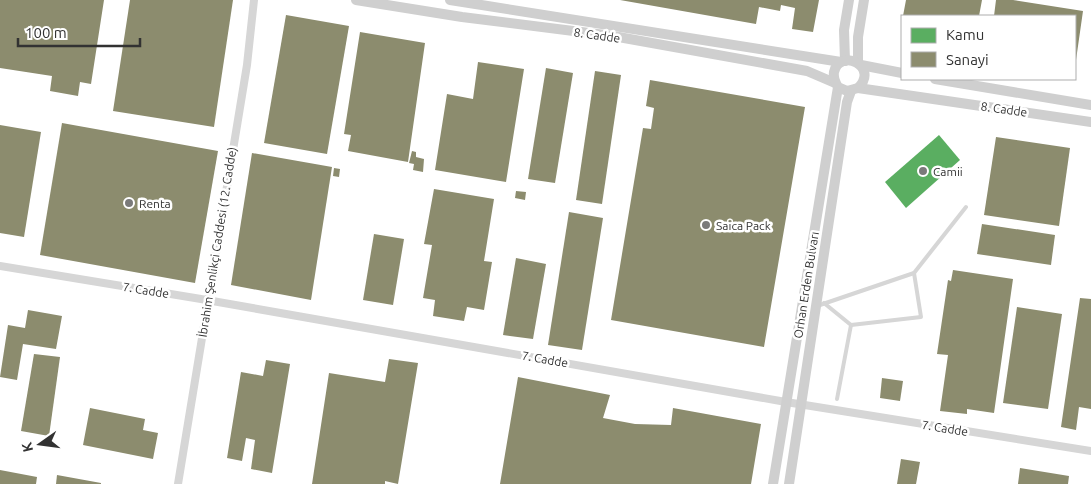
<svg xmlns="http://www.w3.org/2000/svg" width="1091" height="484" viewBox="0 0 1091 484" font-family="Ubuntu,sans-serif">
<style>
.public{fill:#5aae61}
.industry{fill:#8c8c6e}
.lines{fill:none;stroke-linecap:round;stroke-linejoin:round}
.lane{stroke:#d6d6d6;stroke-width:4}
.street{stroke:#d6d6d6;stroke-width:8}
.secondary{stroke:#cfcfcf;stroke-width:10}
.poi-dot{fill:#7a7a7a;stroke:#fff;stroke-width:2}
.labels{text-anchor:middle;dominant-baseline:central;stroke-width:5;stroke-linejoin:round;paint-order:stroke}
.street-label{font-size:12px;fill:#323232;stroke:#fff}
.poi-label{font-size:12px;fill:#323232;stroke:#fff;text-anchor:start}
</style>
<rect width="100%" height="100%" fill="#fff"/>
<path class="public" d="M939,135L960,160L906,208L885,182Z"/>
<g class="industry">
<path d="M0,0H104L91,84L80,82L78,96L50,91L52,76L0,68Z"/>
<path d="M130,0H233L214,127L113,111Z"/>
<path d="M620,0H819L813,32L792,29L795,8L781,5L780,11L759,7L756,24Z"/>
<path d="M906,0H982L979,16H903Z"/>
<path d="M996,0H1013L1083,11L1076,60L1075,16H994Z"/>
<path d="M286,15L349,26L327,154L264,143Z"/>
<path d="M360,32L425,43L408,162L348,151L351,135L344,134Z"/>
<path d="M478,62L524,69L506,182L435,170L447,94L473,99Z"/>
<path d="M546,68L573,73L555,183L528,179Z"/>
<path d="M595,71L621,75L602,204L576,200Z"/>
<path d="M650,80L805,107L764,347L611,320L643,128L651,129L654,108L646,106Z"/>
<path d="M62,123L218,151L195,283L40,255Z"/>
<path d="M0,125L41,132L24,237L0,233Z"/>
<path d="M996,137L1070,148L1059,226L984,215Z"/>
<path d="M412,151L416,152V157L424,159L423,172L413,170L414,164L409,163Z"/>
<path d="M252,153L332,167L311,300L231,285Z"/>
<path d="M334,168L340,169L339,177L333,176Z"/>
<path d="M434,189L494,199L484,261L492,262L484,310L467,307L464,321L433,316L435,300L423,298L432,245L424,244Z"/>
<path d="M516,191L526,192L525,200L515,198Z"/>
<path d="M569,212L603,218L582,350L548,345Z"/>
<path d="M982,224L1055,235L1051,265L977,254Z"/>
<path d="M374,234L404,239L393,305L363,300Z"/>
<path d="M516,258L546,264L533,339L503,335Z"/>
<path d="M953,270L1013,279L994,413L967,409V414L940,411L948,355L937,354L948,280L951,281Z"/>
<path d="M1080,298L1091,299V409L1079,407L1076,430L1061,427Z"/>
<path d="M1017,307L1062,314L1048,409L1003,403Z"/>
<path d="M28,310L62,316L56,349L23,344L17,380L0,377L8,325L25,328Z"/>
<path d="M34,354L60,357L49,436L21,431Z"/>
<path d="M389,359L418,363L398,484L385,481V484H312L329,373L385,382Z"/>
<path d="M266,360L290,364L272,473L251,469L255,440L246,438L242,461L227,458L241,372L263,376Z"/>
<path d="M518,377L610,395L603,418L635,424L671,425L673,408L761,424L751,484H500Z"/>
<path d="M882,378L903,381L900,401L880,398Z"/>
<path d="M90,408L145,419L143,430L158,433L153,459L83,445Z"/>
<path d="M901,459L920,462L916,484H897Z"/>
<path d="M1020,468L1069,476L1068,484H1018Z"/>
<path d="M0,470L37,477L36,484H0Z"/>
<path d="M57,475L101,483V484H56Z"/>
</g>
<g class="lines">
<g class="lane">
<path d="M824,303L851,325L837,399"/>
<path d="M817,306L914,273L966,207"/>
<path d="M851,325L921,317L914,273"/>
</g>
<g class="street">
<path d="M0,266L201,299L786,402L1091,451"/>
<path d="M178,484L247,65L254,0"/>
</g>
<g class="secondary">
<path d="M356,0L462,17L613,36L807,71L835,83"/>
<path d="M450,0L841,62"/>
<path d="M845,61L844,30L849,0"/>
<path d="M858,63V37L864,0"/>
<path d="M861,65L902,73"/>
<path d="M935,79L1091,105"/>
<path d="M858,88L1091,122"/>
<path d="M773,484L838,87C835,82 833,78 834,72C840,47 880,67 858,88L847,91L838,87"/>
<path d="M789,484L847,102L851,91"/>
</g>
</g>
<g class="poi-dot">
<circle cx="923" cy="171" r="5"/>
<circle cx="129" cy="203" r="5"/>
<circle cx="706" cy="225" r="5"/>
</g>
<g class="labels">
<g class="street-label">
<text transform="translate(597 35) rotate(8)">8. Cadde</text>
<text transform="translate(1004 109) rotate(8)">8. Cadde</text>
<text transform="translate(217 242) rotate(-81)">İbrahim Şenlikçi Caddesi (12. Cadde)</text>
<text transform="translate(806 285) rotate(-81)">Orhan Erden Bulvarı</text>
<text transform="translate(146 290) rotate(9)">7. Cadde</text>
<text transform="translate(545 359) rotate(10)">7. Cadde</text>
<text transform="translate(945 428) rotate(9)">7. Cadde</text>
</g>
<g class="poi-label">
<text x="933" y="171">Camii</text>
<text x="139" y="203">Renta</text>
<text x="716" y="225">Saica Pack</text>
</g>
</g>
<rect x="901" y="15" width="175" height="65" fill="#ffffff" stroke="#adadad"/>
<rect x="911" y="28" width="25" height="15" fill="#5aae61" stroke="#adadad"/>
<text x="946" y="40" font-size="15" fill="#323232">Kamu</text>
<rect x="911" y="52" width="25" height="15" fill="#8c8c6e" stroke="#adadad"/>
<text x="946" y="65" font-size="15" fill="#323232">Sanayi</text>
<g transform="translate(40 444) rotate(256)" stroke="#ffffff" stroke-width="4" paint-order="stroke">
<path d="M0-4L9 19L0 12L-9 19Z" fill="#323232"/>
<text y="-8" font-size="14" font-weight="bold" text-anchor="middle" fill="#323232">K</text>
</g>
<path d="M18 38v8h122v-8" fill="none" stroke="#323232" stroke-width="2.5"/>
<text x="25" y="38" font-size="15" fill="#323232" stroke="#ffffff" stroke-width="4" paint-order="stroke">100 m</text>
</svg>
